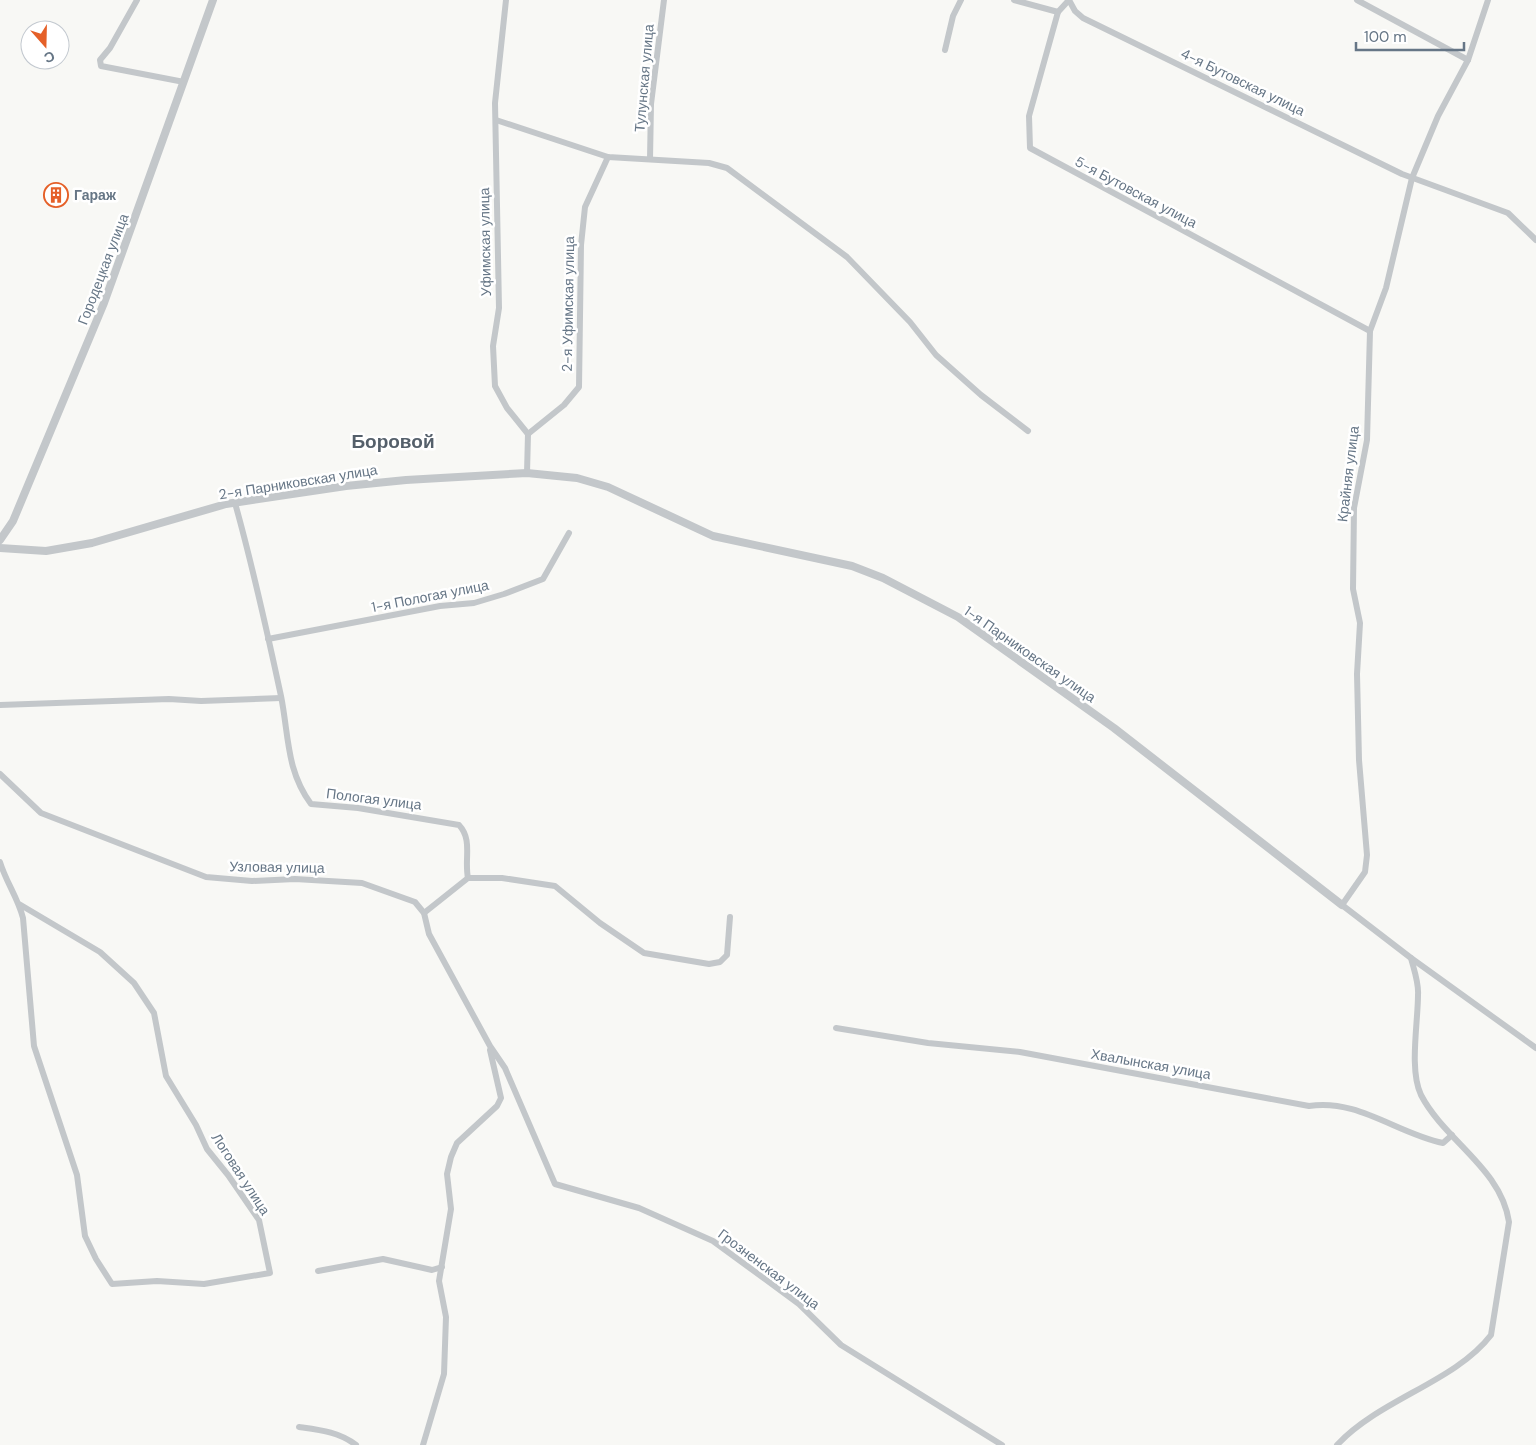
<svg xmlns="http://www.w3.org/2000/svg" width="1536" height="1445" viewBox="0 0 1536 1445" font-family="'DM Sans',sans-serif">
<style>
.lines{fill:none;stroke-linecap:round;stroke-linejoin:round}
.minor{stroke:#c3c7ca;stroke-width:6}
.tertiary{stroke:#c3c7ca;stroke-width:8}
.labels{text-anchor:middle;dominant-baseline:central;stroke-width:5;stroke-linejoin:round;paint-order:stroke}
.street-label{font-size:14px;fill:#667686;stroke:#fff}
.poi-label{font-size:14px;font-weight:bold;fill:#667686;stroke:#fff;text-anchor:start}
.district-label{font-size:19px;font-weight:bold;fill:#55606b;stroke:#fff}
</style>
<rect width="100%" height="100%" fill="#f8f8f5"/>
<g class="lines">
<g class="minor">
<path d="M137,0L110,48L100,60L101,66L184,82"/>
<path d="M506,0L495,103L499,308L493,346L495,386L507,408L528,434L527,473"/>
<path d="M1014,0L1058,12"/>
<path d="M1069,0L1058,12L1029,116L1030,148L1370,331"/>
<path d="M1069,0L1075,11L1083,18L1402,174L1508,213L1536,240"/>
<path d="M1357,0L1468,60"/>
<path d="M1488,0L1468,60L1438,116L1412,178L1386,288L1370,331L1367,440L1354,508L1353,589L1360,623L1357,674L1359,760L1367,855L1365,872L1342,905L1411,958L1536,1048"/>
<path d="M945,50L953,16L961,0"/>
<path d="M496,120L608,157L709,163L727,168L847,257L910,322L936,355L981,395L1028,431"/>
<path d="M650,159L651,104L664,0"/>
<path d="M528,434L564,405L579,387L581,245L585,207L608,157"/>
<path d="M235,503C253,567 267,631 281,696C289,736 286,770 311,804L358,808L459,825C473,840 464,859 468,878"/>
<path d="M268,639L440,606L474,603L504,594L543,579L569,533"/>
<path d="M0,705L169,699L201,701L281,698"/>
<path d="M0,774L41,813L206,877L252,881L295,879L362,883L415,902L424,913L429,934L490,1046L505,1068L555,1184L639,1208L713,1241L799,1304L841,1345L1002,1445"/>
<path d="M0,862C6,882 18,898 23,918L34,1046L77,1175L85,1236L96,1259L112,1284L157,1281L204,1284L270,1273L259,1220L228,1175L207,1149L196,1125L166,1076L154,1013L134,983L100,952L19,904"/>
<path d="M468,878H502L555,886L600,923L644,953L709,964L720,962L727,955L730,917"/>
<path d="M424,913L468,878"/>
<path d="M836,1028L928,1043L1020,1052L1309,1106C1357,1098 1398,1134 1443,1143L1452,1135"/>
<path d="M318,1271L383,1259L432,1270L442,1267"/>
<path d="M299,1427C320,1430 339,1432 356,1445"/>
<path d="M423,1445L444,1374L446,1317L439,1281L451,1209L447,1174L451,1157L457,1143L497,1106L501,1098L490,1050"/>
<path d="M1337,1445C1380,1399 1455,1382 1491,1335L1509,1222C1501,1168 1445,1141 1421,1095C1409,1070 1418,1023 1418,995C1419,983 1414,970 1411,958"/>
</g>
<g class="tertiary">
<path d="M0,540L13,521L104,303L213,0"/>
<path d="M0,548L46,551L92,543L226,504L346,486L406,480L527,473L577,478L608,487L713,536L852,566L883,578L958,617L1114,728L1342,905"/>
</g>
</g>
<defs>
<symbol id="building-ring" viewBox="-11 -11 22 22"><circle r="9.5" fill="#fff" stroke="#e56028" stroke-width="1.5"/><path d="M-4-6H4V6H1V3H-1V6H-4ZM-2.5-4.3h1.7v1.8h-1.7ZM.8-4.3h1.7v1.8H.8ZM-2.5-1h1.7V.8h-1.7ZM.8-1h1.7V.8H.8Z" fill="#e56028"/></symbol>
</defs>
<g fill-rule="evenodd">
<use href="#building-ring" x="42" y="181" width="28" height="28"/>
</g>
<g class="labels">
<g class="street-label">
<text transform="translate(644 78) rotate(-85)">Тулунская улица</text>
<text transform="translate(1243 82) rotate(26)">4-я Бутовская улица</text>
<text transform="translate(1136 192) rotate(28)">5-я Бутовская улица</text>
<text transform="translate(485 242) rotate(-91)">Уфимская улица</text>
<text transform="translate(103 269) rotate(-69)">Городецкая улица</text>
<text transform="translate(568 304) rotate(-89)">2-я Уфимская улица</text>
<text transform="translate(1348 474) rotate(-83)">Крайняя улица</text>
<text transform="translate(298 482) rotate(-9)">2-я Парниковская улица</text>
<text transform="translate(430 596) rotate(-11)">1-я Пологая улица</text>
<text transform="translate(1030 654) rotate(35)">1-я Парниковская улица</text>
<text transform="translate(374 799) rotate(7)">Пологая улица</text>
<text transform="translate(277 867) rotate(1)">Узловая улица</text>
<text transform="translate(1151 1064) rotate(10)">Хвалынская улица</text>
<text transform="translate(241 1174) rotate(57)">Логовая улица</text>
<text transform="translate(769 1269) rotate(37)">Грозненская улица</text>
</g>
<g class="poi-label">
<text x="74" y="195">Гараж</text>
</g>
<g class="district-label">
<text x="393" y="441">Боровой</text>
</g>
</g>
<g transform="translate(45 45) rotate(160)"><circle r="24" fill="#ffffff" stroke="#c2c8cf"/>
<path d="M0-4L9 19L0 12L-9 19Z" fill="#e56028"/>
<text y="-8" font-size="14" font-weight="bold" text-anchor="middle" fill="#667686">С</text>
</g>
<path d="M1356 42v8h108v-8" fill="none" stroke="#667686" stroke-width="2.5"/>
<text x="1364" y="42" font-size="15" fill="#667686" stroke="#ffffff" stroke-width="4" paint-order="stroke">100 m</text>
</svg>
